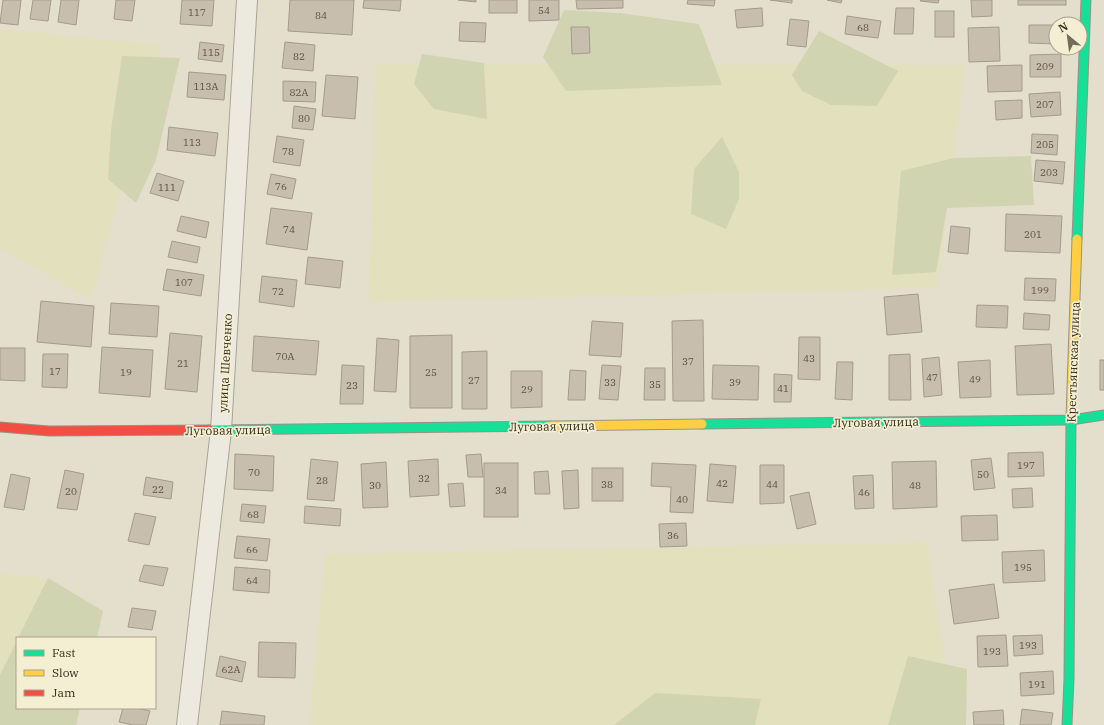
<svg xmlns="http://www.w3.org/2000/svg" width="1104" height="725" viewBox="0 0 1104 725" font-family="'IBM Plex Serif',serif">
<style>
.farmland{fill:#e3e0be}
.green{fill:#d0d4b0}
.building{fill:#c7beae;stroke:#a49b8c}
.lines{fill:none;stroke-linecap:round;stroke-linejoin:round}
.street-casing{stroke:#a9a496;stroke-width:22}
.fast-casing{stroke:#999386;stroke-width:11}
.slow-casing{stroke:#999386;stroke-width:11}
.jam-casing{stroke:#999386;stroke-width:11}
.street{stroke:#ece9df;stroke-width:20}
.fast{stroke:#16e098;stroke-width:9}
.slow{stroke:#ffcf43;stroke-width:9}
.jam{stroke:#f24e42;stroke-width:9}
.labels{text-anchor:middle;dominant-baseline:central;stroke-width:3.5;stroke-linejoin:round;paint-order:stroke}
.number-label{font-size:10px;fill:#5b5142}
.street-label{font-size:12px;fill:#372d1e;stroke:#f4efd3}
</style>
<rect width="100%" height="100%" fill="#e4dfcd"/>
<g class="farmland">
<path d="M0,29L161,45L91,299L0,249Z"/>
<path d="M375,64L965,65L937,288L369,302Z"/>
<path d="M927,542L955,725H309L325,554Z"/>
<path d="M0,573L48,578L18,638H17V641L0,675Z"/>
</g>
<g class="green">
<path d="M564,10L620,13L699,24L722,85L566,91L543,57Z"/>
<path d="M819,31L898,71L877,106L831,105L802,91L792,75Z"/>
<path d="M422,54L484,63L487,119L434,109L414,84Z"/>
<path d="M122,56L180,58L156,160L136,203L108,179L111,130Z"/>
<path d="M722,137L739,172V199L726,229L691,214L694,169Z"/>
<path d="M1031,156L1034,205L947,208L936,272L892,275L901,171L954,158Z"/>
<path d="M48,578L103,611L97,638H18Z"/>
<path d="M17,641V708H80L76,725H0V675Z"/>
<path d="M908,656L967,669L966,725H888Z"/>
<path d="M655,693L761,699L755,725H614Z"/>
</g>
<g class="building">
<path d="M3,0H21L18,25L0,23Z"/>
<path d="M33,0H51L48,21L30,19Z"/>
<path d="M61,0H79L76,25L58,22Z"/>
<path d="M116,0H135L132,21L114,19Z"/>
<path d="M182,0H214L212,26L180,24Z"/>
<path d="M290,0H354L352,35L288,31Z"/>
<path d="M364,0H401L400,11L363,8Z"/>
<path d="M458,0H476V2Z"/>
<rect x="489" y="0" width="28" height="13"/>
<path d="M529,0H559V20L529,21Z"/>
<path d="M576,0H623V8L577,9Z"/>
<path d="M688,0H715L714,6L687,4Z"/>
<path d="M770,0H792V3Z"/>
<path d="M827,0H842L841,3Z"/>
<path d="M921,0H939L938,3L920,1Z"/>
<path d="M971,0H992V16L972,17Z"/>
<rect x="1018" y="0" width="48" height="5"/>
<path d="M762,8L763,26L737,28L735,10Z"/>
<path d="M896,8H914L913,34H894Z"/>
<rect x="935" y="11" width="19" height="26"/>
<path d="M847,16L881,21L878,38L845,34Z"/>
<path d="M790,19L809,21L806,47L787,45Z"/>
<path d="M460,22L486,23L485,42L459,41Z"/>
<path d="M1029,25H1056L1055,44L1029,43Z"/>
<path d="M571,27H589L590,53L572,54Z"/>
<path d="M999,27L1000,61L969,62L968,28Z"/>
<path d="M200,42L224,45L222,62L198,59Z"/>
<path d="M285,42L315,45L313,71L282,68Z"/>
<path d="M1061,54V77H1030V55Z"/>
<path d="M1022,65V91L988,92L987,66Z"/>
<path d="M189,72L226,75L224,100L187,97Z"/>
<path d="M326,75L358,77L355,119L322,116Z"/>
<path d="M283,81L316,82L315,102L283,101Z"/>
<path d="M1060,92L1061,115L1031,117L1029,94Z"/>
<path d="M1022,100V118L996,120L995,101Z"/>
<path d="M294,106L316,109L313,130L292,128Z"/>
<path d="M169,127L218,133L215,156L167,150Z"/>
<path d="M1032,134L1058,135L1057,155L1031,153Z"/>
<path d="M277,136L304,140L300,166L273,162Z"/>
<path d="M1036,160L1065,162L1063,184L1034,181Z"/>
<path d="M157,173L184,181L178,201L150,193Z"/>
<path d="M271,174L296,179L292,199L267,194Z"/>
<path d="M271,208L312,213L307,250L266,244Z"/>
<path d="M1006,214L1062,216L1060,253L1005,251Z"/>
<path d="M181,216L209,222L206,238L177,231Z"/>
<path d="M951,226L970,228L968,254L948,252Z"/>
<path d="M172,241L200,247L197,263L168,257Z"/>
<path d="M308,257L343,261L340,288L305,284Z"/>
<path d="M167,269L204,275L201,296L163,290Z"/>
<path d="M262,276L297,280L294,307L259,302Z"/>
<path d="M1025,278L1056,279L1055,301L1024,300Z"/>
<path d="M918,294L922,332L887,335L884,297Z"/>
<path d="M41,301L94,306L91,347L37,342Z"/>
<path d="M111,303L159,306L157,337L109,334Z"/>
<path d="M977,305L1008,306L1007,328L976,327Z"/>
<path d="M1024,313L1050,315L1049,330L1023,329Z"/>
<path d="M703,320L704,401H673L672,321Z"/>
<path d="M592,321L623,323L621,357L589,355Z"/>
<path d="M170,333L202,336L197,392L165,389Z"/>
<path d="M452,335V408H410V336Z"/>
<path d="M254,336L319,341L316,375L252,371Z"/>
<path d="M799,337H820V380L798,379Z"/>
<path d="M377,338L399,340L396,392L374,391Z"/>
<path d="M1051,344L1054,394L1017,395L1015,346Z"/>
<path d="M102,347L153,350L150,397L99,393Z"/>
<path d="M0,348H25V381L0,380Z"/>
<path d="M487,351V409H462V352Z"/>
<path d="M43,354H68L67,388L42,387Z"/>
<path d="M910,354L911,400H889V355Z"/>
<path d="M939,357L942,395L924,397L922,359Z"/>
<path d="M990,360L991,397L960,398L958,362Z"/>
<rect x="1100" y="360" width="4" height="30"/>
<path d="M837,362H853L852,400L835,399Z"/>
<path d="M342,365L364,366L363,404H340Z"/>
<path d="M602,365L621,366L618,400L599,399Z"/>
<path d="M713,365L759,366L758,400L712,399Z"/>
<path d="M645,368H665V400H644Z"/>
<path d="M570,370L586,371L585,400H568Z"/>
<path d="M511,371H542V407L511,408Z"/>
<path d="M774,374L792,375L791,402H774Z"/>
<path d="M1043,452L1044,476L1008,477V453Z"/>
<path d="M235,454L274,456L273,491L234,489Z"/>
<path d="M481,454L483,477H468L466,455Z"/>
<path d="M991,458L995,488L974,490L971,460Z"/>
<path d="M311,459L338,462L334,501L307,499Z"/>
<path d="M438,459L439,495L410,497L408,461Z"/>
<path d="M936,461L937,507L893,509L892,462Z"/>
<path d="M386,462L388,507L363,508L361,464Z"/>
<rect x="484" y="463" width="34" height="54"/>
<path d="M652,463L696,465L693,513L670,512L671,487L651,486Z"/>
<path d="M710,464L736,466L733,503L707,501Z"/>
<path d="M760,465H784V503L760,504Z"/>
<rect x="592" y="468" width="31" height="33"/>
<path d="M65,470L84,474L77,510L57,508Z"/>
<path d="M578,470L579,508L564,509L562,471Z"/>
<path d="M548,471L550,494H535L534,472Z"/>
<path d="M11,474L30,478L24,510L4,507Z"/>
<path d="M873,475L874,508L855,509L853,476Z"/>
<path d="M146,477L173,482L171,499L143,495Z"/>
<path d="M463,483L465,506L450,507L448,484Z"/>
<path d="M1032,488L1033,507L1013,508L1012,489Z"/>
<path d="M809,492L816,524L797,529L790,496Z"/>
<path d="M242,504L266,506L264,523L240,521Z"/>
<path d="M305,506L341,509L340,526L304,523Z"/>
<path d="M135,513L156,517L149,545L128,541Z"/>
<path d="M997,515L998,540L962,541L961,516Z"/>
<path d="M686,523L687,546L660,547L659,524Z"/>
<path d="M237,536L270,539L267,561L234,558Z"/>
<path d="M1044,550L1045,581L1003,583L1002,552Z"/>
<path d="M144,565L168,568L163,586L139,581Z"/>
<path d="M235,567L270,570L269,593L233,590Z"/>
<path d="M994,584L999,618L954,624L949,590Z"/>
<path d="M132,608L156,611L152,630L128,627Z"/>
<path d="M1006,635L1008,666L978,667L977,636Z"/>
<path d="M1042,635L1043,654L1014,656L1013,636Z"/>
<path d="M259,642L296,643L295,678L258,677Z"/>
<path d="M220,656L246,662L242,682L216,676Z"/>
<path d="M1053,671L1054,694L1021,696L1020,673Z"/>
<path d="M123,708H137L150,711L146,725H133L119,722Z"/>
<path d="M1022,709L1053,713L1051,725H1020Z"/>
<path d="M1003,710L1004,725H974L973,712Z"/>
<path d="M222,711L265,716L264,725H220Z"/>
</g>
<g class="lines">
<defs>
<path id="street" d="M187,725L221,430L247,0"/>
<g id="fast">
<path d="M1077,239L1086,0"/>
<path d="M702,424L1071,420L1104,415"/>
<path d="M209,430L550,426"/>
<path d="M1067,725L1069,679L1071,418"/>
</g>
<g id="slow">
<path d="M1071,418L1077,239"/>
<path d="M550,426L702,424"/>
</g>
<path id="jam" d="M0,427L49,431L209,430"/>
</defs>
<use href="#street" class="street-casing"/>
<use href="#fast" class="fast-casing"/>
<use href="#slow" class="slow-casing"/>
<use href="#jam" class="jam-casing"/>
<use href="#street" class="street"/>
<use href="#fast" class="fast"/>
<use href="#slow" class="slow"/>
<use href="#jam" class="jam"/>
</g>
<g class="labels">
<g class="number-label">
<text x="544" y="10">54</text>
<text x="197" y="12">117</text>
<text x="321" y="15">84</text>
<text x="863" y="27">68</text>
<text x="211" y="52">115</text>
<text x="299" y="56">82</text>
<text x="1045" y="66">209</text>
<text x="206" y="86">113А</text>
<text x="299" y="92">82А</text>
<text x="1045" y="104">207</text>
<text x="304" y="118">80</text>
<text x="192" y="142">113</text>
<text x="1045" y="144">205</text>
<text x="288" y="151">78</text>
<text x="1049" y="172">203</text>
<text x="281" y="186">76</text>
<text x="167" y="187">111</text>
<text x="289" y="229">74</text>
<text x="1033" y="234">201</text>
<text x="184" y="282">107</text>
<text x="1040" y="290">199</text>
<text x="278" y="291">72</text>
<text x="285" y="356">70А</text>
<text x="809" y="358">43</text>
<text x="688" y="361">37</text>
<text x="183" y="363">21</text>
<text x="55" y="371">17</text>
<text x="126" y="372">19</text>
<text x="431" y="372">25</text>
<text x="932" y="377">47</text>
<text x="975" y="379">49</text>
<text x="474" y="380">27</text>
<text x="610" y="382">33</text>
<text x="735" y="382">39</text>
<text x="655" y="384">35</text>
<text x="352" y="385">23</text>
<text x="783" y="388">41</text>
<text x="527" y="389">29</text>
<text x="1026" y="465">197</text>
<text x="254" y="472">70</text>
<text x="983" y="474">50</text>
<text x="424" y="478">32</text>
<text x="322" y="480">28</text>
<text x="722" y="483">42</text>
<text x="607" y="484">38</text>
<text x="772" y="484">44</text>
<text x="375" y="485">30</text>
<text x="915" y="485">48</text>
<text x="158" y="489">22</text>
<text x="501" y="490">34</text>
<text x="71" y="491">20</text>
<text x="864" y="492">46</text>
<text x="682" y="499">40</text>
<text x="253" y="514">68</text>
<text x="673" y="535">36</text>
<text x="252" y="549">66</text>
<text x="1023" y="567">195</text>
<text x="252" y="580">64</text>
<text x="1028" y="645">193</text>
<text x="992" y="651">193</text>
<text x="231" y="669">62А</text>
<text x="1037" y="684">191</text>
</g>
<g class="street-label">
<text transform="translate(1073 362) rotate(-88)">Крестьянская улица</text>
<text transform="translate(225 363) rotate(-87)">улица Шевченко</text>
<text transform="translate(876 422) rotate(-1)">Луговая улица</text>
<text transform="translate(552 426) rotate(-1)">Луговая улица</text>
<text transform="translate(228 430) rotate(-1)">Луговая улица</text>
</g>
</g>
<rect x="16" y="637" width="140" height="72" fill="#f4efd3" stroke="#a8a18b"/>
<rect x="24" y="650" width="20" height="6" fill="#16e098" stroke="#a8a18b"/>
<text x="52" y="657" font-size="12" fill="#372d1e">Fast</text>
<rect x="24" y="670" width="20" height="6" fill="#ffcf43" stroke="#a8a18b"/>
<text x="52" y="677" font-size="12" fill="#372d1e">Slow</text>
<rect x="24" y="690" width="20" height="6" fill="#f24e42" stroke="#a8a18b"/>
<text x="52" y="697" font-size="12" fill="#372d1e">Jam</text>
<g transform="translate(1068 36) rotate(331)"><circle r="19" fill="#f4efd3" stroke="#a8a18b"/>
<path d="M0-3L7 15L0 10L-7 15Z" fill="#746b5b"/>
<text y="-6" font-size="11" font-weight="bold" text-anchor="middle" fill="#372d1e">N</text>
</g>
</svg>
